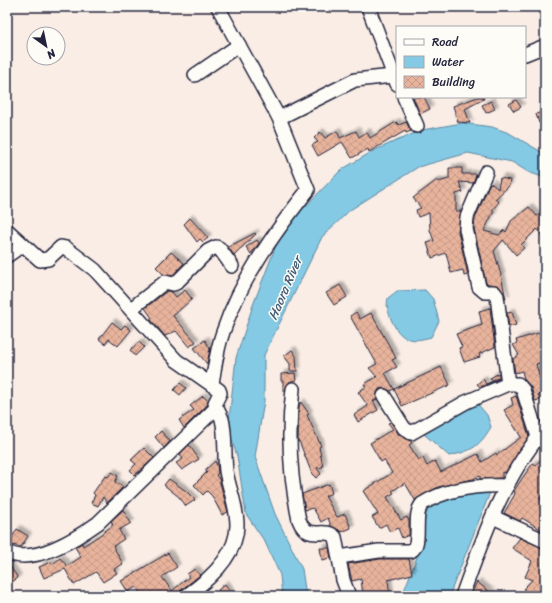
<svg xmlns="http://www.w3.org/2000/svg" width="552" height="603" viewBox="0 0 552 603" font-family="Sriracha,sans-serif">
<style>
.water{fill:#84cae5;stroke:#5d87a1}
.building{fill:url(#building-cross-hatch);stroke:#22223b;filter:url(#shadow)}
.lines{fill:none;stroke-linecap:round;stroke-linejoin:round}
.minor-casing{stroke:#22223b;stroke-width:16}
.minor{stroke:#fdfcf7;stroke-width:13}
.labels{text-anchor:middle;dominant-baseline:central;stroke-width:3;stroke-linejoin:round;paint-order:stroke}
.water-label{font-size:13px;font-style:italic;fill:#445d76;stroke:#fdfcf7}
</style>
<defs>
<pattern id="building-cross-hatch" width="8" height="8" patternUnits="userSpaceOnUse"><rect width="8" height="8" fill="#e8b39c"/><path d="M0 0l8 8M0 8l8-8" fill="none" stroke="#c79a87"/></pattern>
<filter id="shadow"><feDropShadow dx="3.5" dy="-3.5" stdDeviation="1" flood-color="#0004"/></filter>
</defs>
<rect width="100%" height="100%" fill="#f9ede5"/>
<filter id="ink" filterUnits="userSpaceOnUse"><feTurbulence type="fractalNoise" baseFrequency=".025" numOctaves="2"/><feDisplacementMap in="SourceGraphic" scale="8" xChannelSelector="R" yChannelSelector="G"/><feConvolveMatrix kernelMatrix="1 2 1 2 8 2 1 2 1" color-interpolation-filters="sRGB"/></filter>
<g filter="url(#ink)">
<g class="water">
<path d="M462,123L492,127L509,133L545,154V178L528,172L512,162L468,153L418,167L350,210L322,237L264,355V401L255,457L275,514L302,569L306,596H282L280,575L265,542L246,514L237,456L228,428L236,358L253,305L277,243L300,212L341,170L375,150L422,130Z"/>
<path d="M425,290L433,299L439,321L431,337C410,343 400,340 391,319C388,311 386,307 388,298L397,291Z"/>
<path d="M476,402L487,415L491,427C479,447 472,451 449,456L424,434Z"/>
<path d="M491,490L449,596H402L419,552L420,530L428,510L440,502L472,491Z"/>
</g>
<g class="building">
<path d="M413,97H424L430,109L420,114Z"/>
<path d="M478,97H483L484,99L465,109L470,123L458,122L453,106Z"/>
<path d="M516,100L521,107L514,111L509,104Z"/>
<path d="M491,101L495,109L486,113L482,105Z"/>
<path d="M545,111V121L539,123L536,114Z"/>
<path d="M396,122L399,125L406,122L411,131L406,133L405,131L369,152L368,149L352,158L342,142L318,156L312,145L318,142L314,138L320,132L325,138L337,131L340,138L356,131L359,137L367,132L370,138Z"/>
<path d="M449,168H462V174H476L473,183L459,182L463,192L456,194V211H461L458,231L468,275L464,276L463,270L451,273L446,253L432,258L427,243L434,241L430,230L429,213L418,217L416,210L421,208L413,198L437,180L438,182L449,179Z"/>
<path d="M500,178L510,180L509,186L495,199L499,202L492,210L494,211L484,231L499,235L504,230L506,232L511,221L529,207L537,216L545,211V240L537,229L521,245L524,248L516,255L503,240L494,251L501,275L506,299H505L500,287L486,283L474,228L475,219L489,185L491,183L498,189Z"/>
<path d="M190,218L208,238L203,242L200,239L197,242L184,224Z"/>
<path d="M255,233L256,234L234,255L228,247Z"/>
<path d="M257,240L259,243L251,254L246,247Z"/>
<path d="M171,252L184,263L172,276L163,274L156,267Z"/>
<path d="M340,285L347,297L334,305L326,293Z"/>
<path d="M185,290L192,299L173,316L196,342L189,347L176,331L165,336L150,319L152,318L145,308L167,291L172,292L176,297Z"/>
<path d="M490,308L495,347L479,354L480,357L464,362L459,348L462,347L456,334L482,325L479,311Z"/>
<path d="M356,312L360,319L371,313L396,358L392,360L397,367L385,373L394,389L390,391L384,388L379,389L377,393V399L373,401L378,410L358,422L354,415L368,406L358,392L366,387L364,384L377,377L369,368L377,364L350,316Z"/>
<path d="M512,312L516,325L509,327L507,313Z"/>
<path d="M112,322L121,329L125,325L131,330L118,346L109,339L105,344L99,339Z"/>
<path d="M545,331V361L536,364L544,394L538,395L540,400L535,401L531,387L524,379L522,371L515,373L513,359L519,355L513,345L517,343L516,340Z"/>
<path d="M205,340L210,349L207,364L194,348Z"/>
<path d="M139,342L144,347L135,356L130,350Z"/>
<path d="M292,350L296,356L297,371H290V364L284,356Z"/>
<path d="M441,367L450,385L402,406L394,389Z"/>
<path d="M295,373L296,380L289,382L285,390H283V381H281V374Z"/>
<path d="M499,373V379L480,387L477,384L483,379L486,384L499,378L491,380L490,378Z"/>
<path d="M180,383L186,388L180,395L174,390Z"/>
<path d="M203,396L208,401L207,405L184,428L179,420L194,410L190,406Z"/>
<path d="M516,396L529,436L505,473L502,472V478L480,479V476L473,479L438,487L415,500L405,483L392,491L394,493L387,497L401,520L407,517L409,521V535L402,538L398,528L390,532L386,524L379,528L372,517L378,514L363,491L392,473L384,460L381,462L370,443L393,429L388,423L391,422L399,435L411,441L412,443L409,445L419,460L423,458L427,466L435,461L441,472L478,454L482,462L496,453L497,455L521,437L504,410L513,405L511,398Z"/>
<path d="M301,402L309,414L307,415L321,446L319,447L323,467L317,468L321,474L316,478L312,474L299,441L298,442L299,406Z"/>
<path d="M161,431L170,441L164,448L155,437Z"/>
<path d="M189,445L199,459L182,470L176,463L183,459L180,454Z"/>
<path d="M144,448L154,458L135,475L130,470L136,464L131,460Z"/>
<path d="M545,454V492L540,499L545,502V532L522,518L520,521L504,513L515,494L514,491L523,477L533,463L536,465Z"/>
<path d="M215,461L217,465L218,473L216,475L219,479L228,512L222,515L212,496L207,491L203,495L194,485L207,472L205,470Z"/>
<path d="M112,472L118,476L115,482L123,487L107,503L103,497L98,506L91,503L95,495L93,493L105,476L108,477Z"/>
<path d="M169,479L186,491L195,500L186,506L179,497L164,485Z"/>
<path d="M329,484L332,493L325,496L337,517L345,514L351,528L342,532L331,526L328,518L321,522L313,508L305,510L302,494Z"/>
<path d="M123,510L131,523L119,530L124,539L113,546L123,564L114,569L117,573L103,582L96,572L74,585L65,569L44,578L39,567L51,562L53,564L60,558L67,566L81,557L75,547L82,543L83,546L100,535L113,525L111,521Z"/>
<path d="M17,529L28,536L21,547L8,544Z"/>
<path d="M520,538L545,549V591L541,596H532L523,589L532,580L525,577L532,561L512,548Z"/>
<path d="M320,548H329L331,558L322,560Z"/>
<path d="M168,553L177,567L162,577L172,591L189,577L187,574L195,569L200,575L181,590L178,596H142L136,587L128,592L121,581Z"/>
<path d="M380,559H409L412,574L388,580L390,596H363L361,579L352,581L348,564Z"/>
<path d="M7,562L18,578L7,585Z"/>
<path d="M477,582L495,596H474L471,594Z"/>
<path d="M225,584L233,596H222L218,590Z"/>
</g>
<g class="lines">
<defs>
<g id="minor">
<path d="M218,7L279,118L355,80L393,76"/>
<path d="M368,7L397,84"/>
<path d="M525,54L545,46"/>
<path d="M195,75L239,45"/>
<path d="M404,97L417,126"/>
<path d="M486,172L467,217L466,229L479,287L485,292H494L497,296L508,384"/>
<path d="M7,230L40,260L48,259L61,247L66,248L95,270L176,360L219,390L220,393L215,403C216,409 220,413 222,419C226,435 224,454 226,471C229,489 237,506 237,525C237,555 209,580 186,596"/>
<path d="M7,256L23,245"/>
<path d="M131,309L165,282L173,284L176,283L208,251L216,247L219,248L232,266"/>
<path d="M212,383C215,366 217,348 223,332C241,279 274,233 308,190L279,118"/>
<path d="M293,389C287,434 290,477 299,520C308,543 324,526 335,537L343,580L349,596"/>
<path d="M384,396L404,428L411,433L466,402L508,384H518L523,390L538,437"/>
<path d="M493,517L545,541"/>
<path d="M7,552C33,566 77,538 98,523L216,408"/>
<path d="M339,557L379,551H411C423,544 412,515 422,504C446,489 479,485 507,486"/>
<path d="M462,596C483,538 503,478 544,430"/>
</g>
</defs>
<use href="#minor" class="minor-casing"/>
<use href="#minor" class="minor"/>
</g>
</g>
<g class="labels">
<g class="water-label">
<text transform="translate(285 288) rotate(-67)">Haora River</text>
</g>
</g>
<rect width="552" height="603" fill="none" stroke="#fdfcf7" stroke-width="24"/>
<rect x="12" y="12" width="528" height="579" fill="none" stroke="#22223b" stroke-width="1.5" filter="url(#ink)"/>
<rect x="396" y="26" width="130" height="72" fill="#fdfcf7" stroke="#a5a5ac"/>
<rect x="404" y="39" width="20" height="6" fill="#fdfcf7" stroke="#a5a5ac"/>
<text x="432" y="46" font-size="12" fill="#22223b">Road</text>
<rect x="404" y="56" width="20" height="12" fill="#84cae5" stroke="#a5a5ac"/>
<text x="432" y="66" font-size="12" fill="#22223b">Water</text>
<rect x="404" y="76" width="20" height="12" fill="url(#building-cross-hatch)" stroke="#a5a5ac"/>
<text x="432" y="86" font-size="12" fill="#22223b">Building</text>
<g transform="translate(46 46) rotate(147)"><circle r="19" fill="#fdfcf7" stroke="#a5a5ac"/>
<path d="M0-3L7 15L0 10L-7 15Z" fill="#22223b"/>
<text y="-6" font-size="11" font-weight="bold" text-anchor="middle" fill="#22223b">N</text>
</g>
</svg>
